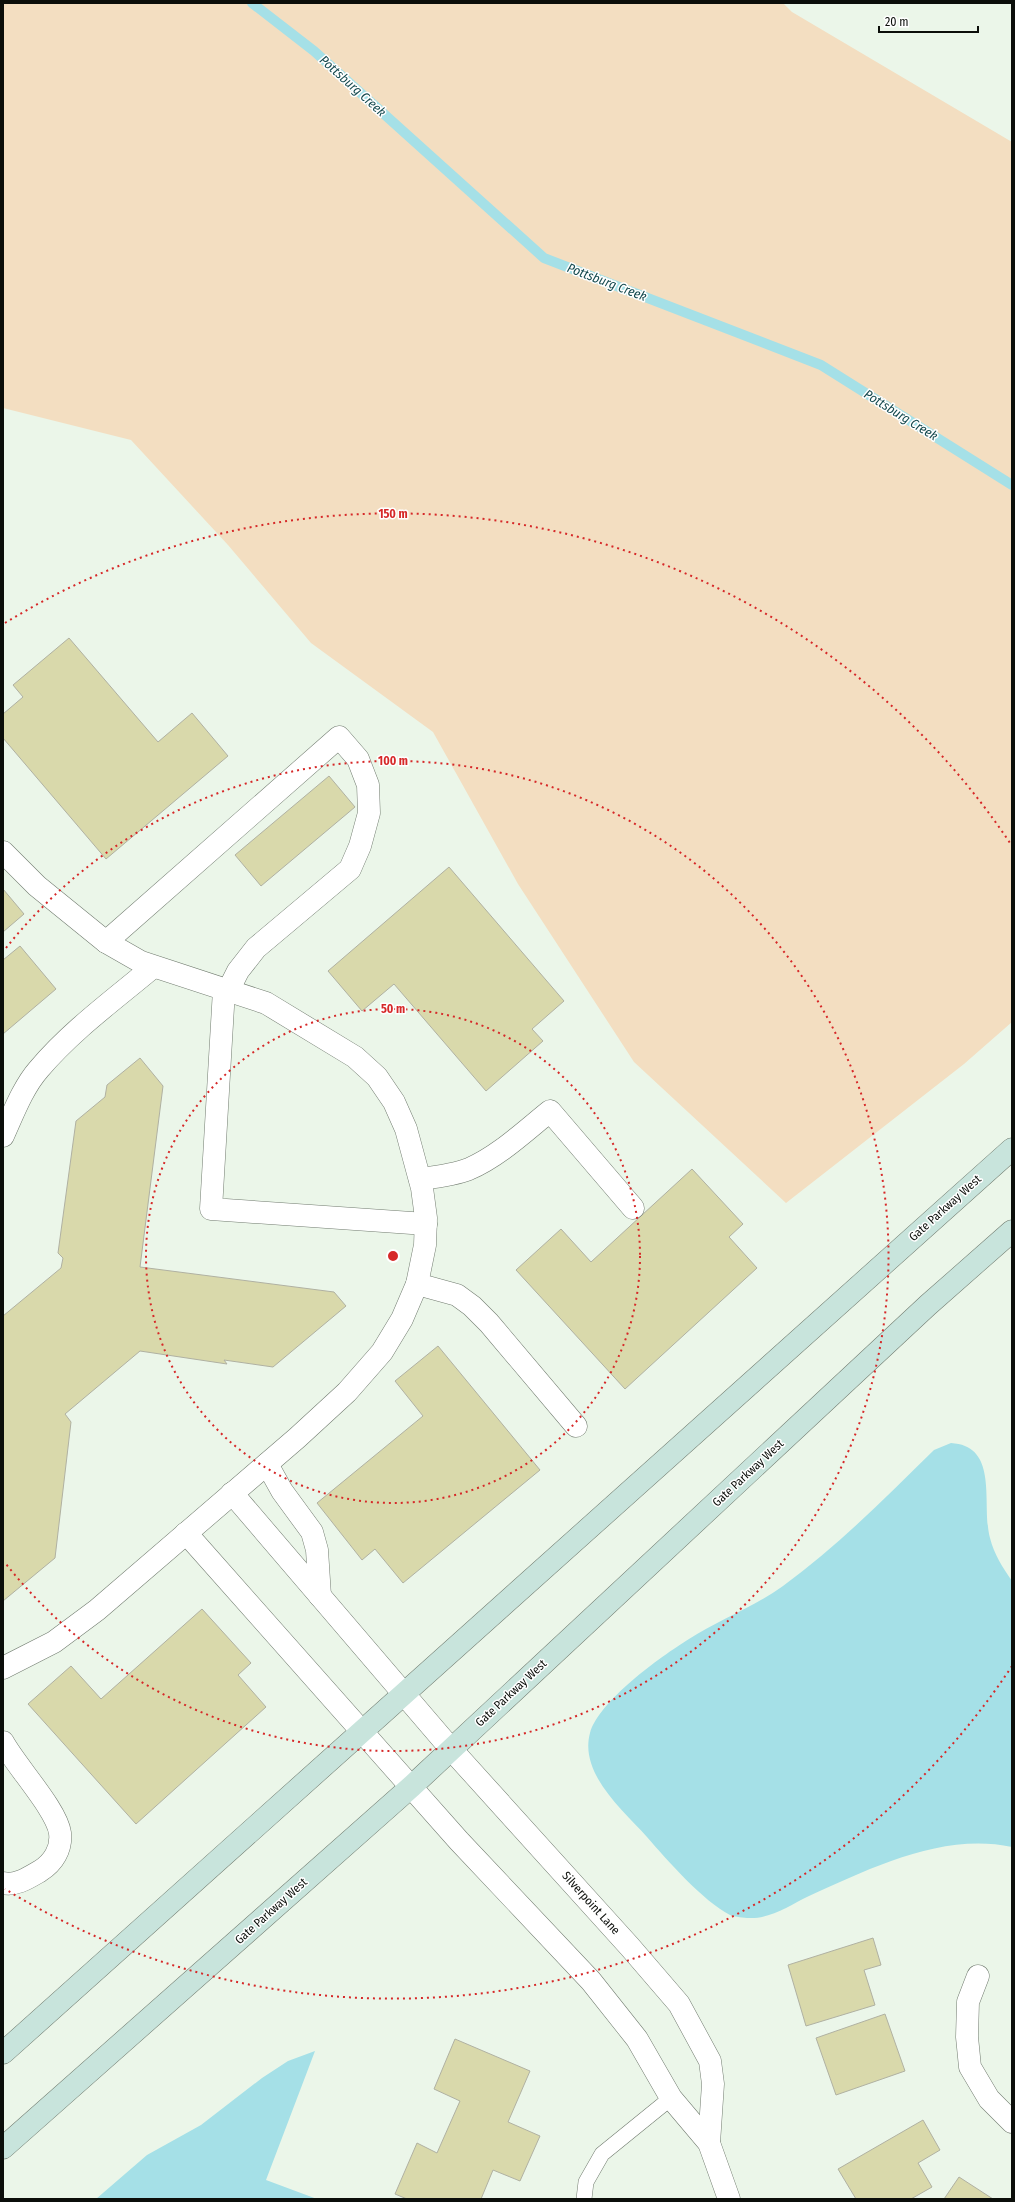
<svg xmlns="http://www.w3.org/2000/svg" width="1015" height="2202" viewBox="0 0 1015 2202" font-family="'Fira Sans Condensed',sans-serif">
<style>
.green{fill:#f3dec1}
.water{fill:#a5e0e7}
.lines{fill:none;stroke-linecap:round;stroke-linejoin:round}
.stream{stroke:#a5e0e7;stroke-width:10}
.building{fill:#d9d9ab;stroke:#b0b1a2}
.service-casing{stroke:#727c70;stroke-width:16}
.minor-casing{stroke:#727c70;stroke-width:23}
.secondary-casing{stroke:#727c70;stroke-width:23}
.service{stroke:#fff;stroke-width:15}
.minor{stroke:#fff;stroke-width:22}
.secondary{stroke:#c8e4dc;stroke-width:22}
.ring{fill:none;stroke:#d62828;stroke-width:2;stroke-dasharray:2 4}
.labels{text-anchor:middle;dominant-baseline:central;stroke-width:3;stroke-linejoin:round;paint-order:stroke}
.street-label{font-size:12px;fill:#0b0e0a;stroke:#fff}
.water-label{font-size:13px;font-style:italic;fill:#154a4f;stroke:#fff}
.centre{fill:#d62828;stroke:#fff;stroke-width:2}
.ring-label{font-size:12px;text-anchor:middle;font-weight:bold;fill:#d62828;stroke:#fff;stroke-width:3;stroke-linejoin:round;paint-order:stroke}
</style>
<rect width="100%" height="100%" fill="#ebf6e9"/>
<path class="green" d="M3,3H783L792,12L1012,142V1022L964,1064L786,1203L634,1062L518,884L433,732L311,643L228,545L131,440L3,408Z"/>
<g class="water">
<path d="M951,1443C1000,1446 981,1505 990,1538C994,1554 1003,1568 1012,1581V1847C943,1832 871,1868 809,1896C790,1905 771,1919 749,1918C744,1918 735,1917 730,1915C703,1901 667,1860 647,1837C623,1810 579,1774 590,1733C599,1701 660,1657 689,1639C719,1620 754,1607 783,1586C838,1546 886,1497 934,1450Z"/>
<path d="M315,2051L266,2180L317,2199H96L147,2155L201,2125L262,2078L288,2061Z"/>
</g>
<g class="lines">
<path class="stream" d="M252,3L314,51L544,258L821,365L1012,485"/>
</g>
<g class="building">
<path d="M69,638L158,742L192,713L228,756L106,859L3,738V714L23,697L13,685Z"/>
<path d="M329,776L355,807L261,886L235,855Z"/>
<path d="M449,867L564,1001L532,1029L543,1041L486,1091L394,984L362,1011L328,971Z"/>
<path d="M3,889L24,914L3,932Z"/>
<path d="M20,946L56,989L3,1034V960Z"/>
<path d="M140,1058L163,1086L140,1267L334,1292L346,1306L273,1367L224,1360L227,1364L140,1351L65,1414L71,1422L55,1558L3,1601V1316L61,1268L63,1258L58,1253L76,1121L105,1097L107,1085Z"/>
<path d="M692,1169L743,1224L729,1237L757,1268L625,1389L516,1270L561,1229L591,1262Z"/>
<path d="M438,1346L540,1470L403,1583L375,1549L362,1560L317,1503L423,1416L395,1381Z"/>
<path d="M202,1609L251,1663L238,1675L266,1707L136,1824L28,1704L71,1666L101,1699Z"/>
<path d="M873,1938L881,1965L864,1970L875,2005L806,2026L788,1965Z"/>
<path d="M885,2014L905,2071L836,2095L816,2038Z"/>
<path d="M455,2039L530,2071L508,2122L540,2136L520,2181L493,2170L481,2199H407L395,2194L417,2143L437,2153L460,2101L434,2089Z"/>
<path d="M923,2120L940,2150L918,2163L932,2187L911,2199H856L838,2169Z"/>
<path d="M959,2177L993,2199H944Z"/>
</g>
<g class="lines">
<defs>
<path id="service" d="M584,2199L586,2182L602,2154L671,2098"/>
<g id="minor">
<path d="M3,852L37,886L106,942L141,962L266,1003L355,1057L377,1077L394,1102L406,1129L422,1188L426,1218L425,1245L417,1284L402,1319L382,1352L347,1392L297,1438L97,1610L54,1642L3,1668"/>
<path d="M106,942L339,737L358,759L368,785L369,813L360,846L350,869L256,948L238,971L228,991"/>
<path d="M224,990L211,1209L426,1224"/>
<path d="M3,1136C13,1114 23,1087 39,1069C72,1030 115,999 153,967"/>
<path d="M420,1179C436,1177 454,1175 469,1169C499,1156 525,1131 550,1111L633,1208"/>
<path d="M417,1284L457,1295L472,1306L489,1323L576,1426"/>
<path d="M267,1464L282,1491L312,1532L317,1550L320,1596"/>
<path d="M232,1493L451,1749L630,1947L679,2004L710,2061L713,2084L709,2143"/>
<path d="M186,1533L459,1841L591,1981L637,2039L671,2098L709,2143L729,2199"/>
<path d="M3,1742C16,1766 57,1810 60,1833C62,1849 53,1863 40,1871C28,1878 16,1886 3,1883"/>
<path d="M978,1976L968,2002L967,2037L970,2067L989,2099L1012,2122"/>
</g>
<g id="secondary">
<path d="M3,2053L1012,1149"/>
<path d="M3,2148L412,1786L928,1305L1012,1231"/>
</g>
</defs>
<use href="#service" class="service-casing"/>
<use href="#minor" class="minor-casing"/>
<use href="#secondary" class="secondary-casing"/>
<use href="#service" class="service"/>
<use href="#minor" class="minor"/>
<use href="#secondary" class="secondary"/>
</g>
<g class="ring">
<circle cx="393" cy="1256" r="247"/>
<path d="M6 948A495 495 0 1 1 6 1564"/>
<path d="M1012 1666A742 742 0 0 1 5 1889M5 623A742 742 0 0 1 1012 846"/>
</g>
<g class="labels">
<g class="street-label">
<text transform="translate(945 1208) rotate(-42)">Gate Parkway West</text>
<text transform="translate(748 1473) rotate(-43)">Gate Parkway West</text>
<text transform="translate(511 1693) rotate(-43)">Gate Parkway West</text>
<text transform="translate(591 1903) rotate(48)">Silverpoint Lane</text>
<text transform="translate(271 1911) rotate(-42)">Gate Parkway West</text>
</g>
<g class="water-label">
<text transform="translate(353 86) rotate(42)">Pottsburg Creek</text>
<text transform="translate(607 282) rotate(21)">Pottsburg Creek</text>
<text transform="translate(901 415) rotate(32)">Pottsburg Creek</text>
</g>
</g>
<circle cx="393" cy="1256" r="6" class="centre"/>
<g class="ring-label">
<text x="393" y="518">150 m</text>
<text x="393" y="765">100 m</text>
<text x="393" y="1013">50 m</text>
</g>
<rect width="1015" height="2202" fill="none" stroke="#0b0e0a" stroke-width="8"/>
<path d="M879 26v6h99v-6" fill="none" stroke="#0b0e0a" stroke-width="2"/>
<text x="885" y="26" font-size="12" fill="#0b0e0a" stroke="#ffffff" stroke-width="3" paint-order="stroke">20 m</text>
</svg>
